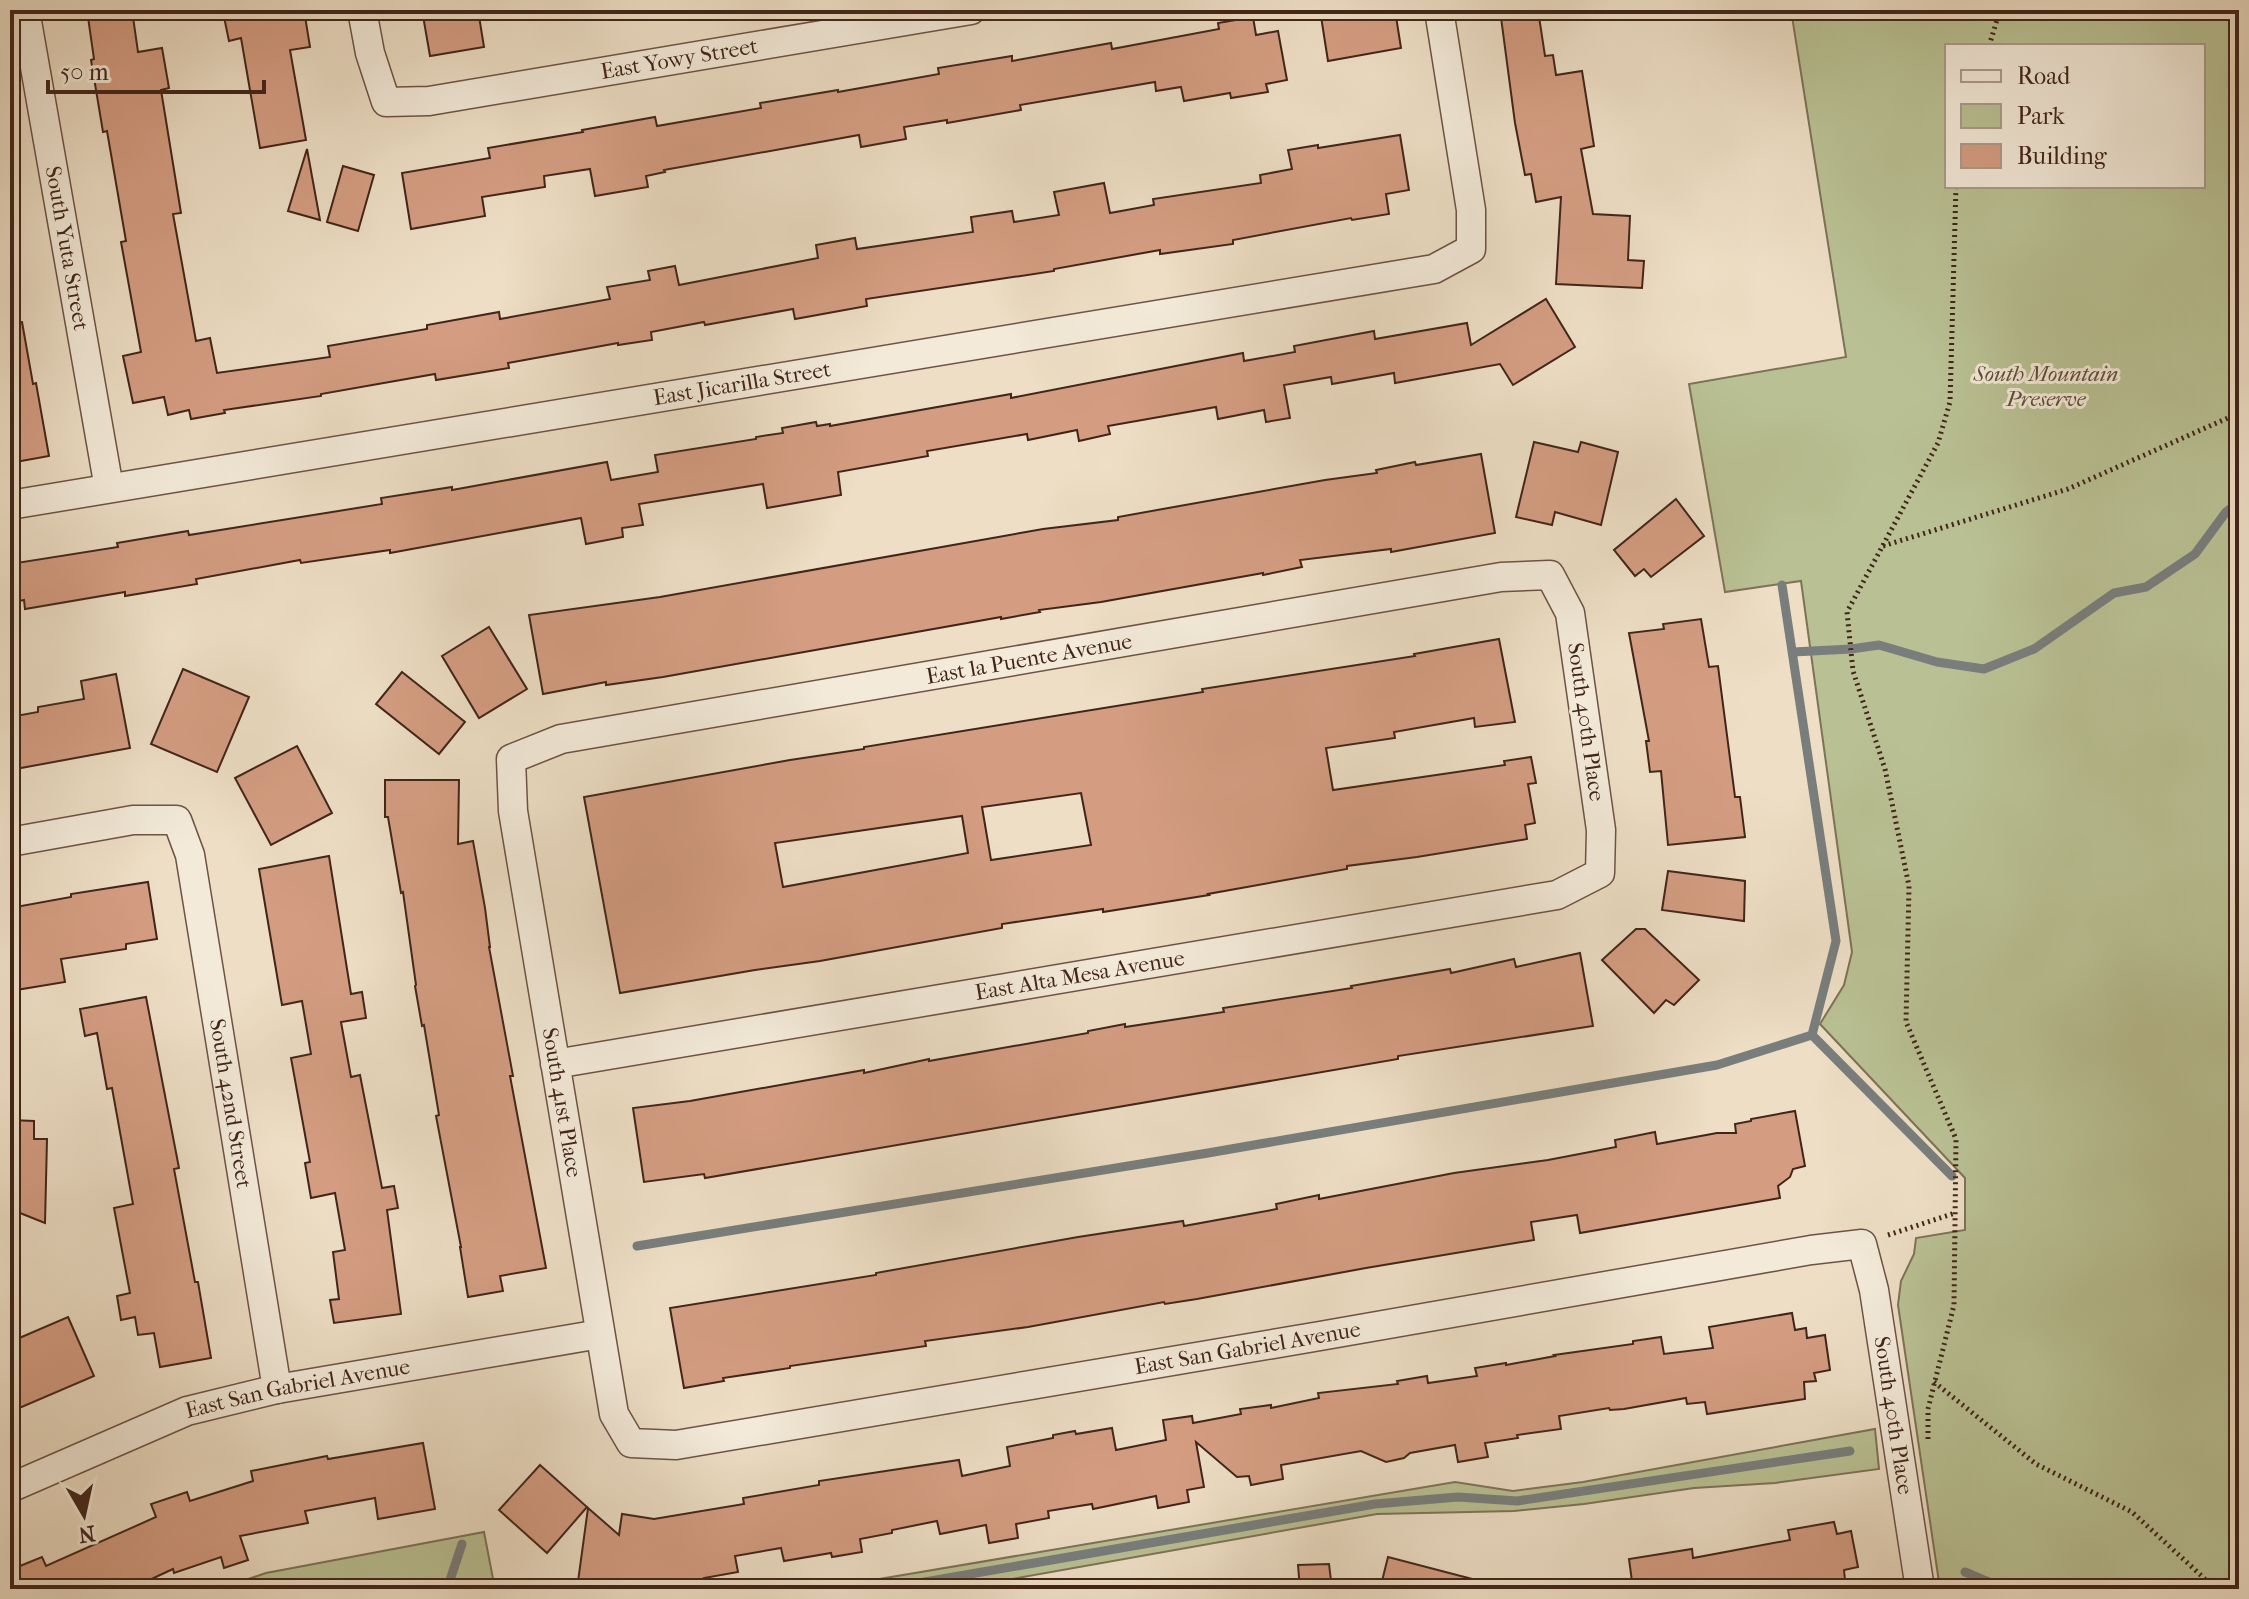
<svg xmlns="http://www.w3.org/2000/svg" width="2249" height="1599" viewBox="0 0 2249 1599" font-family="'IM FELL French Canon',serif">
<style>
.green{fill:#b9c194;stroke:#7e7357;stroke-width:2;fill-rule:evenodd}
.lines{fill:none;stroke-linecap:round;stroke-linejoin:round}
.stream{stroke:#797e7d;stroke-width:9}
.building{fill:#d49d82;stroke:#42251a;stroke-width:2;fill-rule:evenodd}
.minor-casing{stroke:#6d5345;stroke-width:31}
.path{stroke:#42251a;stroke-width:5;stroke-dasharray:2 4;stroke-linecap:butt}
.minor{stroke:#f3ead9;stroke-width:28}
.labels{text-anchor:middle;dominant-baseline:central;stroke-width:6;stroke-linejoin:round;paint-order:stroke}
.street-label{font-size:22px;fill:#42251a;stroke:#f3ead9}
.park-label{font-size:22px;font-style:italic;fill:#604c38;stroke:#f3ead9}
</style>
<rect width="100%" height="100%" fill="#eddec5"/>
<filter id="stains"><feTurbulence type="fractalNoise" baseFrequency=".0025" numOctaves="4"/><feColorMatrix values="0 0 0 0 .2 0 0 0 0 .09 0 0 0 0 .02 0 0 0 .5 -.17"/></filter>
<radialGradient id="worn" r=".72"><stop offset=".6" stop-color="#630" stop-opacity="0"/><stop offset="1" stop-color="#630" stop-opacity=".3"/></radialGradient>
<g class="green">
<path d="M1791,10H2239V1589H1940L1898,1305L1901,1281L1914,1254L1916,1238L1965,1230V1178L1820,1024L1844,985L1852,952L1801,581L1725,592L1689,384L1846,357ZM1947,46H2203V186H1947Z"/>
<path d="M1875,1429L1879,1469L1775,1483L1694,1488L1584,1504L1514,1511L1377,1514L956,1589H820L1455,1482L1513,1491L1583,1482Z"/>
<path d="M484,1532L495,1589H219L266,1573Z"/>
</g>
<g class="lines">
<g class="stream">
<path d="M1793,652L1851,649L1879,645L1937,662L1984,669L2034,649L2114,593L2146,587L2195,554L2226,512L2239,502"/>
<path d="M1812,1035L1952,1176"/>
<path d="M637,1246L1208,1153L1717,1065L1812,1035L1836,941L1782,585"/>
<path d="M1965,1572L2005,1589"/>
<path d="M447,1589L462,1544"/>
<path d="M884,1589L1375,1504L1458,1497L1517,1501L1850,1451"/>
</g>
</g>
<g class="building">
<path d="M87,10H132L138,52L162,48L169,88L161,90L181,213L173,214L196,341L210,338L217,373L330,357L328,346L427,329V325L499,312L500,319L610,299L607,287L650,280L648,271L675,266L679,285L818,258L816,245L855,238L857,249L973,232L971,217L1012,211L1014,222L1059,215L1054,192L1104,183L1110,213L1154,205L1153,199L1261,183L1260,175L1292,169L1288,150L1318,145V148L1400,135L1409,190L1386,194L1389,214L1352,220L1351,218L1233,240V244L1160,254V250L1054,269V271L866,299L867,306L795,319L793,309L705,325L704,322L651,332L652,340L618,345V343L508,363L509,368L436,380L435,374L321,394V396L224,410L225,413L191,419L189,410L168,415L164,397L133,403L123,356L141,352L121,242L126,241L107,131L103,132L91,60L94,59Z"/>
<path d="M233,10H304L310,47L290,50L306,140L260,148L241,38L229,41L224,17L234,15Z"/>
<path d="M422,10H478L484,47L430,56Z"/>
<path d="M1320,10H1395L1401,48L1328,61Z"/>
<path d="M1500,10H1538L1545,56L1553,55L1556,75L1582,71L1594,146L1581,149L1593,214L1630,216L1628,260L1644,261L1642,288L1556,284L1561,197L1536,202L1531,174L1525,175L1515,123Z"/>
<path d="M1253,17L1256,35L1278,31L1287,80L1266,84L1268,92L1231,98L1230,93L1184,101L1181,87L1156,91L1155,82L1020,105L1021,110L947,123V120L904,127L906,139L861,147L859,135L664,170L665,172L646,176L648,187L595,196L590,169L544,176L545,187L482,197L485,216L411,229L402,173L490,158L488,148L583,132L582,130L655,117L657,126L761,108L760,103L838,90V92L939,74L938,68L1012,56V61L1111,43L1112,49L1219,29L1218,23Z"/>
<path d="M307,149L320,220L288,211Z"/>
<path d="M343,166L374,175L358,231L327,222Z"/>
<path d="M1546,299L1575,347L1513,385L1500,364L1395,383L1394,373L1332,384L1331,377L1284,385L1290,418L1266,422L1264,410L1218,419L1216,407L1108,426L1110,434L1079,441L1077,430L1028,440L1027,434L927,451L928,456L838,472L841,495L767,508L763,484L639,504L643,525L622,528L623,537L586,544L581,518L390,553V550L301,563L300,560L196,579L197,584L125,596V592L25,609L24,600L10,603V564L118,547L117,543L188,531L189,535L382,504L381,498L452,487V490L607,462L611,480L658,472L655,455L756,439V437L783,433L782,428L816,422L817,426L830,424V426L1011,394V398L1243,353L1244,361L1295,352L1294,346L1374,331L1375,339L1467,323L1471,345Z"/>
<path d="M22,322L33,384L36,383L49,456L10,463V323Z"/>
<path d="M1534,442L1578,452L1581,442L1618,452L1601,525L1555,512L1552,525L1516,517Z"/>
<path d="M1481,454L1495,533L1391,552V549L1300,560L1302,567L1263,575V573L1101,602L1039,610L1040,612L1001,619V617L663,677L606,685V682L543,694L529,615L660,597L1043,529L1118,520V517L1325,480L1377,473L1376,470L1415,462L1416,465Z"/>
<path d="M1676,499L1704,536L1651,577L1644,569L1635,576L1614,550Z"/>
<path d="M1701,619L1709,667L1718,666L1735,797H1740L1745,837L1668,845L1661,771L1650,772L1646,741H1649L1629,633L1664,629L1663,624Z"/>
<path d="M489,627L527,689L479,718L442,656Z"/>
<path d="M1499,639L1515,722L1475,727L1474,718L1394,732L1395,738L1326,748L1333,790L1505,765L1504,761L1531,757L1536,783L1528,784L1535,823L1525,825L1527,839L1417,857L1347,866V869L1208,894L1209,895L1103,912V909L1002,924V928L820,961L755,970L620,993L584,797L790,760L864,749V747L1203,692L1202,689L1415,656L1414,654ZM1081,793L1091,845L991,860L982,807ZM962,816L968,853L783,887L775,843Z"/>
<path d="M183,669L249,697L217,772L151,744Z"/>
<path d="M402,672L465,722L439,754L376,704Z"/>
<path d="M116,674L130,748L10,770V717L38,712V707L84,699L81,681Z"/>
<path d="M297,746L332,813L271,845L235,778Z"/>
<path d="M385,780H459L458,844L473,841L485,908L490,947H489L513,1076H510L546,1268L500,1276L503,1291L468,1297L460,1247H461L436,1116L439,1115L424,1025L422,1026L415,986L416,985L403,892L401,893L388,817H385Z"/>
<path d="M329,856L351,994L362,992L366,1018L341,1022L351,1077L360,1075L382,1188L394,1186L398,1208L387,1210L401,1314L334,1323L330,1300L339,1299L333,1252L345,1250L335,1193L311,1198L305,1163L310,1162L291,1058L311,1054L302,1001L282,1005L259,869Z"/>
<path d="M1668,871L1745,881L1744,921L1662,910Z"/>
<path d="M148,882L157,939L126,944V949L61,959L65,982L10,991V908L71,897V894Z"/>
<path d="M1636,929H1645L1699,980L1674,1005L1666,1000L1654,1013L1602,960Z"/>
<path d="M1580,953L1593,1026L1398,1056V1059L705,1178L704,1174L644,1182L633,1108L690,1101L864,1070V1073L929,1059V1061L1088,1033V1031L1125,1024V1027L1224,1012L1223,1008L1352,988L1351,986L1450,969L1451,973L1514,959L1516,967Z"/>
<path d="M146,997L179,1168L174,1169L195,1282H198L211,1358L160,1367L154,1333L138,1335L135,1317L121,1320L117,1296L130,1293L114,1208L133,1204L112,1088L107,1089L97,1033L85,1036L80,1009Z"/>
<path d="M1795,1111L1805,1166L1793,1169L1790,1177L1778,1186L1780,1198L1580,1233L1577,1215L1531,1222L1534,1240L1366,1268L1197,1299L1165,1304L1164,1302L1028,1327L925,1341L926,1346L790,1366V1368L723,1378L724,1381L684,1388L670,1308L876,1275V1273L1078,1237L1183,1221L1184,1226L1277,1209L1276,1204L1319,1195V1199L1454,1173L1548,1160L1616,1147L1615,1140L1655,1132L1657,1144L1717,1133H1736L1735,1124L1751,1121V1119Z"/>
<path d="M10,1120L34,1121V1139H47L45,1223L10,1209Z"/>
<path d="M1792,1313L1795,1330L1806,1328L1807,1338L1825,1335L1830,1370L1814,1373L1816,1381L1804,1382L1805,1399L1707,1414L1705,1402L1687,1404L1686,1398L1624,1409L1610,1410L1609,1408L1559,1416L1561,1429L1517,1435L1518,1438L1485,1443L1488,1457L1458,1462L1455,1445L1410,1453L1404,1458L1386,1462L1361,1451L1281,1465L1283,1479L1251,1485L1249,1476L1237,1477L1196,1442L1204,1487L1187,1490L1189,1502L1158,1508L1156,1496L1093,1509L1092,1504L1048,1511L1049,1518L1016,1524L1018,1538L989,1543L986,1525L940,1534L937,1521L892,1530V1533L860,1539L862,1552L832,1557L831,1553L784,1561L781,1548L735,1556L738,1572L704,1578L706,1589H577L588,1508L619,1535L622,1514L654,1519L744,1504L743,1498L819,1485V1481L959,1460L962,1476L1010,1466L1007,1447L1053,1438V1435L1075,1431L1076,1434L1112,1428L1116,1450L1166,1440L1163,1420L1192,1416L1193,1423L1241,1414L1240,1409L1271,1405V1408L1319,1398L1318,1393L1398,1384L1397,1381L1427,1376L1428,1383L1477,1376L1475,1368L1506,1363V1365L1555,1356L1554,1355L1633,1344V1341L1661,1337L1664,1354L1713,1348L1709,1327Z"/>
<path d="M68,1317L94,1376L10,1412V1342Z"/>
<path d="M423,1443L435,1509L378,1519L375,1498L305,1511L308,1523L240,1536L248,1560L224,1568L221,1557L174,1573L173,1569L130,1589H10V1570L42,1557L46,1566L156,1517L151,1504L187,1492L190,1501L253,1481L251,1471L327,1456L328,1459Z"/>
<path d="M540,1465L587,1507L547,1553L499,1510Z"/>
<path d="M1834,1522L1837,1534L1851,1531L1858,1567L1844,1570L1845,1580L1833,1582V1584L1810,1589H1633L1629,1559L1692,1549L1693,1558L1790,1540L1788,1530Z"/>
<path d="M1388,1557L1480,1581L1479,1589H1380Z"/>
<path d="M1329,1564L1332,1589H1300L1298,1565Z"/>
</g>
<g class="lines">
<defs>
<g id="minor">
<path id="s1" d="M25,10L109,488"/>
<path id="s2" d="M362,10L370,53L386,102L429,101L971,10"/>
<path id="s3" d="M10,505L1434,269L1471,249V210L1439,10"/>
<path id="s4" d="M10,842L133,820H177L190,855L277,1389"/>
<path id="s5" d="M555,1064L1557,895L1600,873L1601,830L1570,613L1550,575L1501,577L561,739L511,759L513,811L614,1414L631,1443L676,1445L1320,1336L1811,1250L1862,1244L1874,1290L1920,1589"/>
<path id="s6" d="M10,1488L187,1411L277,1389L600,1334"/>
</g>
</defs>
<use href="#minor" class="minor-casing"/>
<g class="path">
<path d="M1989,46L2000,10"/>
<path d="M1883,546L2068,489L2239,413"/>
<path d="M1888,1235L1955,1213"/>
<path d="M1934,1382L2036,1464L2132,1512L2205,1579L2239,1588"/>
<path d="M1928,1439V1409L1954,1305L1956,1139L1906,1022L1909,886L1885,769L1853,671L1847,612L1938,443L1950,402L1956,186"/>
</g>
<use href="#minor" class="minor"/>
</g>
<g class="labels">
<g class="street-label">
<text stroke="none"><textPath href="#s2" startOffset="392">East Yowy Street</textPath></text>
<text stroke="none"><textPath href="#s1" startOffset="242">South Yuta Street</textPath></text>
<text stroke="none"><textPath href="#s3" startOffset="742">East Jicarilla Street</textPath></text>
<text transform="translate(1029 659) rotate(-10)">East la Puente Avenue</text>
<text transform="translate(1586 722) rotate(82)">South 40th Place</text>
<text stroke="none"><textPath href="#s5" startOffset="532">East Alta Mesa Avenue</textPath></text>
<text stroke="none"><textPath href="#s4" startOffset="458">South 42nd Street</textPath></text>
<text stroke="none"><textPath href="#s5" startOffset="2774">South 41st Place</textPath></text>
<text stroke="none"><textPath href="#s5" startOffset="3748">East San Gabriel Avenue</textPath></text>
<text stroke="none"><textPath href="#s6" startOffset="306">East San Gabriel Avenue</textPath></text>
<text stroke="none"><textPath href="#s5" startOffset="4546">South 40th Place</textPath></text>
</g>
<g class="park-label">
<text x="2046" y="374">South Mountain<tspan x="2046" dy="25">Preserve</tspan></text>
</g>
</g>
<rect width="2249" height="1599" fill="none" stroke="#eddec5" stroke-width="40"/>
<rect x="12" y="12" width="2225" height="1575" fill="none" stroke="#42251a" stroke-width="4"/>
<rect x="20" y="20" width="2209" height="1559" fill="none" stroke="#42251a" stroke-width="2"/>
<rect x="1945" y="44" width="260" height="144" fill="#f3ead9" stroke="#ac9b8d" stroke-width="2"/>
<rect x="1961" y="70" width="40" height="12" fill="#f3ead9" stroke="#ac9b8d" stroke-width="2"/>
<text x="2017" y="84" font-size="24" fill="#42251a">Road</text>
<rect x="1961" y="104" width="40" height="24" fill="#b9c194" stroke="#ac9b8d" stroke-width="2"/>
<text x="2017" y="124" font-size="24" fill="#42251a">Park</text>
<rect x="1961" y="144" width="40" height="24" fill="#d49d82" stroke="#ac9b8d" stroke-width="2"/>
<text x="2017" y="164" font-size="24" fill="#42251a">Building</text>
<g transform="translate(84 1515) rotate(171)" stroke="#f3ead9" stroke-width="6" paint-order="stroke">
<path d="M0-6L14 30L0 20L-14 30Z" fill="#42251a"/>
<text y="-12" font-size="22" font-weight="bold" text-anchor="middle" fill="#42251a">N</text>
</g>
<path d="M48 80v12h216v-12" fill="none" stroke="#42251a" stroke-width="4"/>
<text x="60" y="80" font-size="24" fill="#42251a" stroke="#f3ead9" stroke-width="6" paint-order="stroke">50 m</text>
<rect width="100%" height="100%" filter="url(#stains)"/>
<rect width="100%" height="100%" fill="url(#worn)"/>
</svg>
